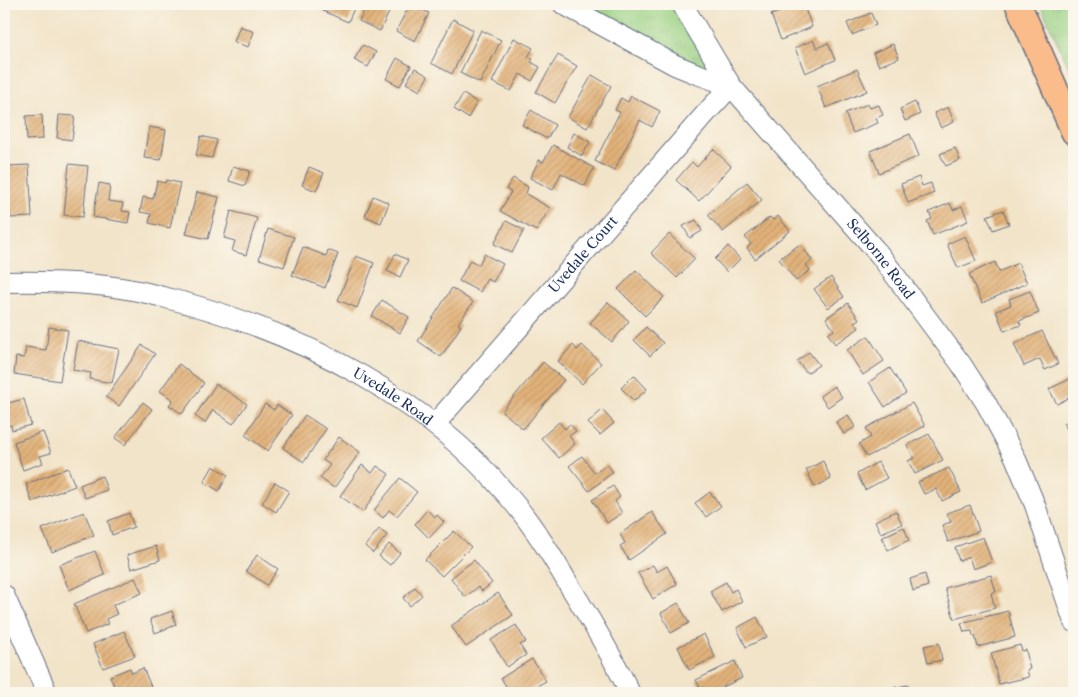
<svg xmlns="http://www.w3.org/2000/svg" width="1078" height="697" viewBox="0 0 1078 697" font-family="'Libre Caslon Text',serif">
<style>
.park{fill:url(#park-tufts);stroke:#5a8070}
.building{fill:url(#building-hatch)}
.lines{fill:none;stroke-linecap:round;stroke-linejoin:round}
.minor-casing{stroke:#666e83;stroke-width:22}
.major-casing{stroke:#666e83;stroke-width:28}
.minor{stroke:#fff;stroke-width:20}
.major{stroke:#f9bc8a;stroke-width:25}
.labels{text-anchor:middle;dominant-baseline:central;stroke-width:5;stroke-linejoin:round;paint-order:stroke}
.street-label{font-size:14px;fill:#1b2f5e;stroke:#fbf7ec}
</style>
<defs>
<pattern id="park-tufts" width="24" height="20" patternUnits="userSpaceOnUse" patternTransform="scale(1.25)"><rect width="24" height="20" fill="#99d082"/><path d="M3 7l-1-3M5 7V3M7 7l1-3M15 17l-1-3M17 17v-4M19 17l1-3" fill="none" stroke="#83b373"/></pattern>
<pattern id="building-hatch" width="6" height="6" patternUnits="userSpaceOnUse" patternTransform="scale(1.25)"><rect width="6" height="6" fill="#e2b279"/><path d="M-1 1l2-2M0 6l6-6M5 7l2-2" fill="none" stroke="#c1996b"/></pattern>
</defs>
<rect width="100%" height="100%" fill="#fbf7ec"/>
<filter id="ink" filterUnits="userSpaceOnUse"><feTurbulence type="fractalNoise" baseFrequency=".02" numOctaves="2"/><feDisplacementMap in="SourceGraphic" scale="10" xChannelSelector="R" yChannelSelector="G"/><feConvolveMatrix kernelMatrix="1 2 1 2 8 2 1 2 1" color-interpolation-filters="sRGB"/></filter>
<filter id="wash" filterUnits="userSpaceOnUse"><feTurbulence type="fractalNoise" baseFrequency=".0096" numOctaves="4" result="noise"/><feDisplacementMap in="SourceGraphic" scale="20" xChannelSelector="R" yChannelSelector="G"/><feGaussianBlur stdDeviation="1.12" result="paint"/><feColorMatrix in="noise" values="0 0 0 0 0 0 0 0 0 0 0 0 0 0 0 0 0 1.4 0 .05"/><feComposite in="paint" operator="in"/></filter>
<g filter="url(#wash)">
<rect width="100%" height="100%" fill="#f2e4c9"/>
<g class="park">
<path d="M581,4H673L713,66L702,71L674,52L647,37Z"/>
<path d="M1040,4H1074V79Z"/>
</g>
<g id="blocks">
<g class="building">
<path d="M326,4H356L348,22L323,11Z"/>
<path d="M367,4H393L380,31L359,21Z"/>
<path d="M410,4L429,13L415,41L396,31Z"/>
<path d="M800,4H803L812,27L781,40L771,15Z"/>
<path d="M871,13L876,25L852,35L847,23Z"/>
<path d="M453,19L473,30L452,74L431,63Z"/>
<path d="M240,26L254,32L248,47L234,42Z"/>
<path d="M481,30L501,40L480,83L460,73Z"/>
<path d="M514,38L533,48L528,57L533,59L531,62L540,67L532,81L520,74L511,91L492,82Z"/>
<path d="M813,40L817,48L828,43L835,60L805,73L795,48Z"/>
<path d="M893,44L899,58L879,66L873,53Z"/>
<path d="M363,45L376,52L368,67L354,60Z"/>
<path d="M558,55L577,66L555,103L536,92Z"/>
<path d="M397,58L411,66L400,86L386,79Z"/>
<path d="M415,68L428,76L420,91L406,83Z"/>
<path d="M857,69L867,91L826,108L817,86Z"/>
<path d="M592,75L611,86L587,128L568,117Z"/>
<path d="M463,94L477,102L468,118L454,109Z"/>
<path d="M631,96L660,111L652,127L640,120L614,171L595,161L620,112L615,110L621,98L628,102Z"/>
<path d="M915,102L920,114L905,121L900,109Z"/>
<path d="M868,104L870,108L879,105L883,115L876,118L878,123L853,133L845,113Z"/>
<path d="M948,107L954,122L941,128L934,113Z"/>
<path d="M531,110L555,125L547,139L522,125Z"/>
<path d="M42,115L43,139L27,140L26,116Z"/>
<path d="M59,115L75,116L72,140L57,138Z"/>
<path d="M149,127L166,130L161,160L144,158Z"/>
<path d="M574,133L590,142L582,156L567,147Z"/>
<path d="M910,134L919,156L879,173L870,151Z"/>
<path d="M201,136L217,140L212,158L196,155Z"/>
<path d="M553,145L594,168L585,186L561,173L553,190L530,178L539,160L543,162Z"/>
<path d="M955,148L960,160L946,166L940,154Z"/>
<path d="M713,149L731,166L699,201L676,180L692,162L697,167Z"/>
<path d="M69,164L88,166L83,217L64,215Z"/>
<path d="M29,165L32,217L10,218L7,166Z"/>
<path d="M233,166L250,171L245,186L229,181Z"/>
<path d="M309,167L324,173L316,191L302,185Z"/>
<path d="M919,177L922,186L931,183L934,193L908,203L901,184Z"/>
<path d="M513,178L528,187L526,194L550,208L536,231L500,211L511,192L506,189Z"/>
<path d="M166,180L180,183L170,228L149,223L151,214L140,212L143,197L153,199L157,181L165,183Z"/>
<path d="M747,182L762,200L723,232L708,215Z"/>
<path d="M99,183L110,185L108,201L123,203L122,211L130,212L128,223L93,217Z"/>
<path d="M197,192L219,197L208,239L186,234Z"/>
<path d="M373,196L389,203L381,223L365,216Z"/>
<path d="M950,203L953,210L962,206L968,221L933,235L927,221L932,219L929,212Z"/>
<path d="M1003,210L1009,224L993,230L987,216Z"/>
<path d="M231,211L257,218L246,255L232,251L235,241L224,238Z"/>
<path d="M778,216L790,231L755,259L747,248L751,244L745,237L770,217L773,220Z"/>
<path d="M696,220L702,231L690,238L683,226Z"/>
<path d="M506,221L524,230L512,253L494,244Z"/>
<path d="M268,229L294,237L284,267L259,259Z"/>
<path d="M669,234L695,259L677,278L651,253Z"/>
<path d="M965,236L976,261L958,268L947,244Z"/>
<path d="M800,244L812,260L806,265L810,270L796,281L779,259Z"/>
<path d="M728,246L740,259L727,272L715,259Z"/>
<path d="M303,247L326,256L328,250L338,254L325,288L292,275Z"/>
<path d="M395,254L408,260L400,277L387,271Z"/>
<path d="M484,254L503,264L493,282L487,279L480,292L459,281L470,260L479,265Z"/>
<path d="M356,256L374,263L357,308L338,300Z"/>
<path d="M995,262L999,272L1018,263L1027,283L982,303L969,274Z"/>
<path d="M636,270L664,297L645,316L618,289Z"/>
<path d="M831,277L844,297L828,308L814,289Z"/>
<path d="M452,288L473,302L458,324L461,326L441,357L418,341Z"/>
<path d="M1030,291L1039,313L1019,321L1021,325L1004,331L996,311L1011,305L1009,299Z"/>
<path d="M382,300L409,317L400,333L372,316Z"/>
<path d="M608,302L629,321L612,342L590,323Z"/>
<path d="M848,303L859,319L854,322L859,328L835,344L828,334L834,330L826,318Z"/>
<path d="M49,327L68,330L60,381L14,374L16,357L24,358L26,347L46,350Z"/>
<path d="M646,327L663,343L650,356L634,340Z"/>
<path d="M1042,331L1058,364L1045,370L1040,359L1024,366L1014,344Z"/>
<path d="M868,336L884,361L863,375L847,350Z"/>
<path d="M78,341L119,349L112,383L90,379L91,373L73,370Z"/>
<path d="M142,345L155,354L119,406L106,397Z"/>
<path d="M573,345L577,350L582,345L601,363L582,384L558,361Z"/>
<path d="M809,352L819,365L807,373L797,361Z"/>
<path d="M543,362L564,380L523,429L502,411Z"/>
<path d="M179,364L204,383L182,414L169,405L173,400L160,391Z"/>
<path d="M890,368L906,393L885,407L869,382Z"/>
<path d="M634,375L647,389L634,401L621,388Z"/>
<path d="M1074,377V395L1057,404L1049,389Z"/>
<path d="M216,384L247,404L233,424L213,410L205,423L195,416Z"/>
<path d="M834,386L842,397L828,407L820,396Z"/>
<path d="M24,399L31,425L12,430L11,425L7,426L4,414V404Z"/>
<path d="M143,402L152,409L125,445L115,438Z"/>
<path d="M912,403L925,426L867,457L859,444L871,437L866,428Z"/>
<path d="M265,404L274,410L277,405L292,415L268,451L245,435Z"/>
<path d="M602,410L614,423L600,435L588,423Z"/>
<path d="M305,415L326,429L304,462L283,448Z"/>
<path d="M848,415L855,427L844,434L836,422Z"/>
<path d="M1074,418V442L1064,424Z"/>
<path d="M559,422L565,429L570,424L576,431L569,436L575,444L559,458L541,438Z"/>
<path d="M43,432L51,453L40,456L43,463L23,470L14,442Z"/>
<path d="M929,434L943,460L915,474L908,461L914,458L907,445Z"/>
<path d="M339,437L360,452L334,488L320,478L330,465L323,460Z"/>
<path d="M582,456L595,473L607,464L613,472L589,491L569,466Z"/>
<path d="M823,461L831,479L815,487L806,470Z"/>
<path d="M878,462L887,478L865,490L857,474Z"/>
<path d="M362,465L372,473L377,466L389,474L363,512L340,496Z"/>
<path d="M213,466L228,475L219,491L204,482Z"/>
<path d="M68,468L75,486L32,502L26,484Z"/>
<path d="M949,468L961,492L942,501L936,489L924,494L918,482Z"/>
<path d="M102,476L107,490L85,498L80,485Z"/>
<path d="M400,478L417,492L397,516L389,510L383,518L374,510Z"/>
<path d="M275,482L289,491L276,512L262,503Z"/>
<path d="M613,486L620,497L615,501L622,513L607,523L592,500Z"/>
<path d="M710,492L721,506L706,517L695,503Z"/>
<path d="M970,505L979,531L948,542L942,525L951,522L947,513Z"/>
<path d="M427,510L435,517L437,515L444,522L429,538L415,524Z"/>
<path d="M896,511L902,524L881,533L875,521Z"/>
<path d="M84,512L94,535L52,552L42,529Z"/>
<path d="M652,512L667,534L629,560L620,546L625,543L620,534Z"/>
<path d="M129,513L134,527L112,535L108,521Z"/>
<path d="M904,527L909,540L888,550L882,537Z"/>
<path d="M379,529L387,535L373,553L365,546Z"/>
<path d="M454,531L471,547L442,576L425,560Z"/>
<path d="M983,537L992,562L973,569L969,557L959,561L955,547Z"/>
<path d="M389,544L400,553L390,565L379,556Z"/>
<path d="M156,546L160,560L131,569L127,555Z"/>
<path d="M95,551L105,575L69,590L59,565Z"/>
<path d="M257,555L278,569L267,585L246,571Z"/>
<path d="M474,560L492,583L482,591L478,587L465,597L451,578Z"/>
<path d="M653,565L657,572L667,566L677,584L653,599L638,573Z"/>
<path d="M925,574L928,586L913,591L910,579Z"/>
<path d="M991,575L996,592L991,593L995,608L954,619L945,588Z"/>
<path d="M135,578L142,593L113,605L117,614L106,619L108,624L86,633L74,604Z"/>
<path d="M726,582L731,592L736,589L742,601L722,612L710,591Z"/>
<path d="M415,587L422,595L410,606L403,598Z"/>
<path d="M498,593L513,615L466,647L451,626Z"/>
<path d="M678,603L689,623L671,633L661,613Z"/>
<path d="M172,611L176,625L155,633L150,619Z"/>
<path d="M1008,611L1015,637L978,647L975,636H973L972,631L964,632L961,623Z"/>
<path d="M757,617L767,637L746,647L737,628Z"/>
<path d="M516,625L526,642L520,645L526,655L507,667L491,640Z"/>
<path d="M124,631L135,656L103,668L93,644Z"/>
<path d="M704,634L715,657L689,670L678,647Z"/>
<path d="M939,643L942,660L928,663L924,646Z"/>
<path d="M1020,645L1022,651L1026,650L1030,669L1027,670L1029,677L999,684L991,653Z"/>
<path d="M532,659L546,681L526,692L525,690L520,693H510L501,678Z"/>
<path d="M735,661L742,678L723,687L726,693H703L696,680Z"/>
<path d="M130,668L132,673L143,668L152,689L141,693H117L110,676Z"/>
<path d="M908,685L910,693H892L891,688Z"/>
</g>
</g>
</g>
<g filter="url(#ink)">
<use href="#blocks" fill-opacity="0" stroke="#666e83" stroke-width="1"/>
<g class="lines">
<defs>
<g id="minor">
<path id="s1" d="M563,4L675,65L697,74L731,86L879,254L961,364L986,403L1015,457L1035,505L1074,622"/>
<path d="M682,4L731,86"/>
<path id="s2" d="M4,282C51,281 101,282 147,293C160,296 173,300 186,303C307,337 426,398 508,496C532,523 551,554 569,585C591,620 612,656 630,693"/>
<path id="s3" d="M435,424L707,112L731,86"/>
<path d="M4,595L47,693"/>
</g>
<path id="major" d="M1018,4L1074,132"/>
</defs>
<use href="#minor" class="minor-casing"/>
<use href="#major" class="major-casing"/>
<use href="#minor" class="minor"/>
<use href="#major" class="major"/>
</g>
</g>
<g class="labels">
<g class="street-label">
<text stroke="none"><textPath href="#s3" startOffset="225">Uvedale Court</textPath></text>
<text stroke="none"><textPath href="#s1" startOffset="416">Selborne Road</textPath></text>
<text stroke="none"><textPath href="#s2" startOffset="412">Uvedale Road</textPath></text>
</g>
</g>
<rect width="1078" height="697" fill="none" stroke="#fbf7ec" stroke-width="20"/>
</svg>
